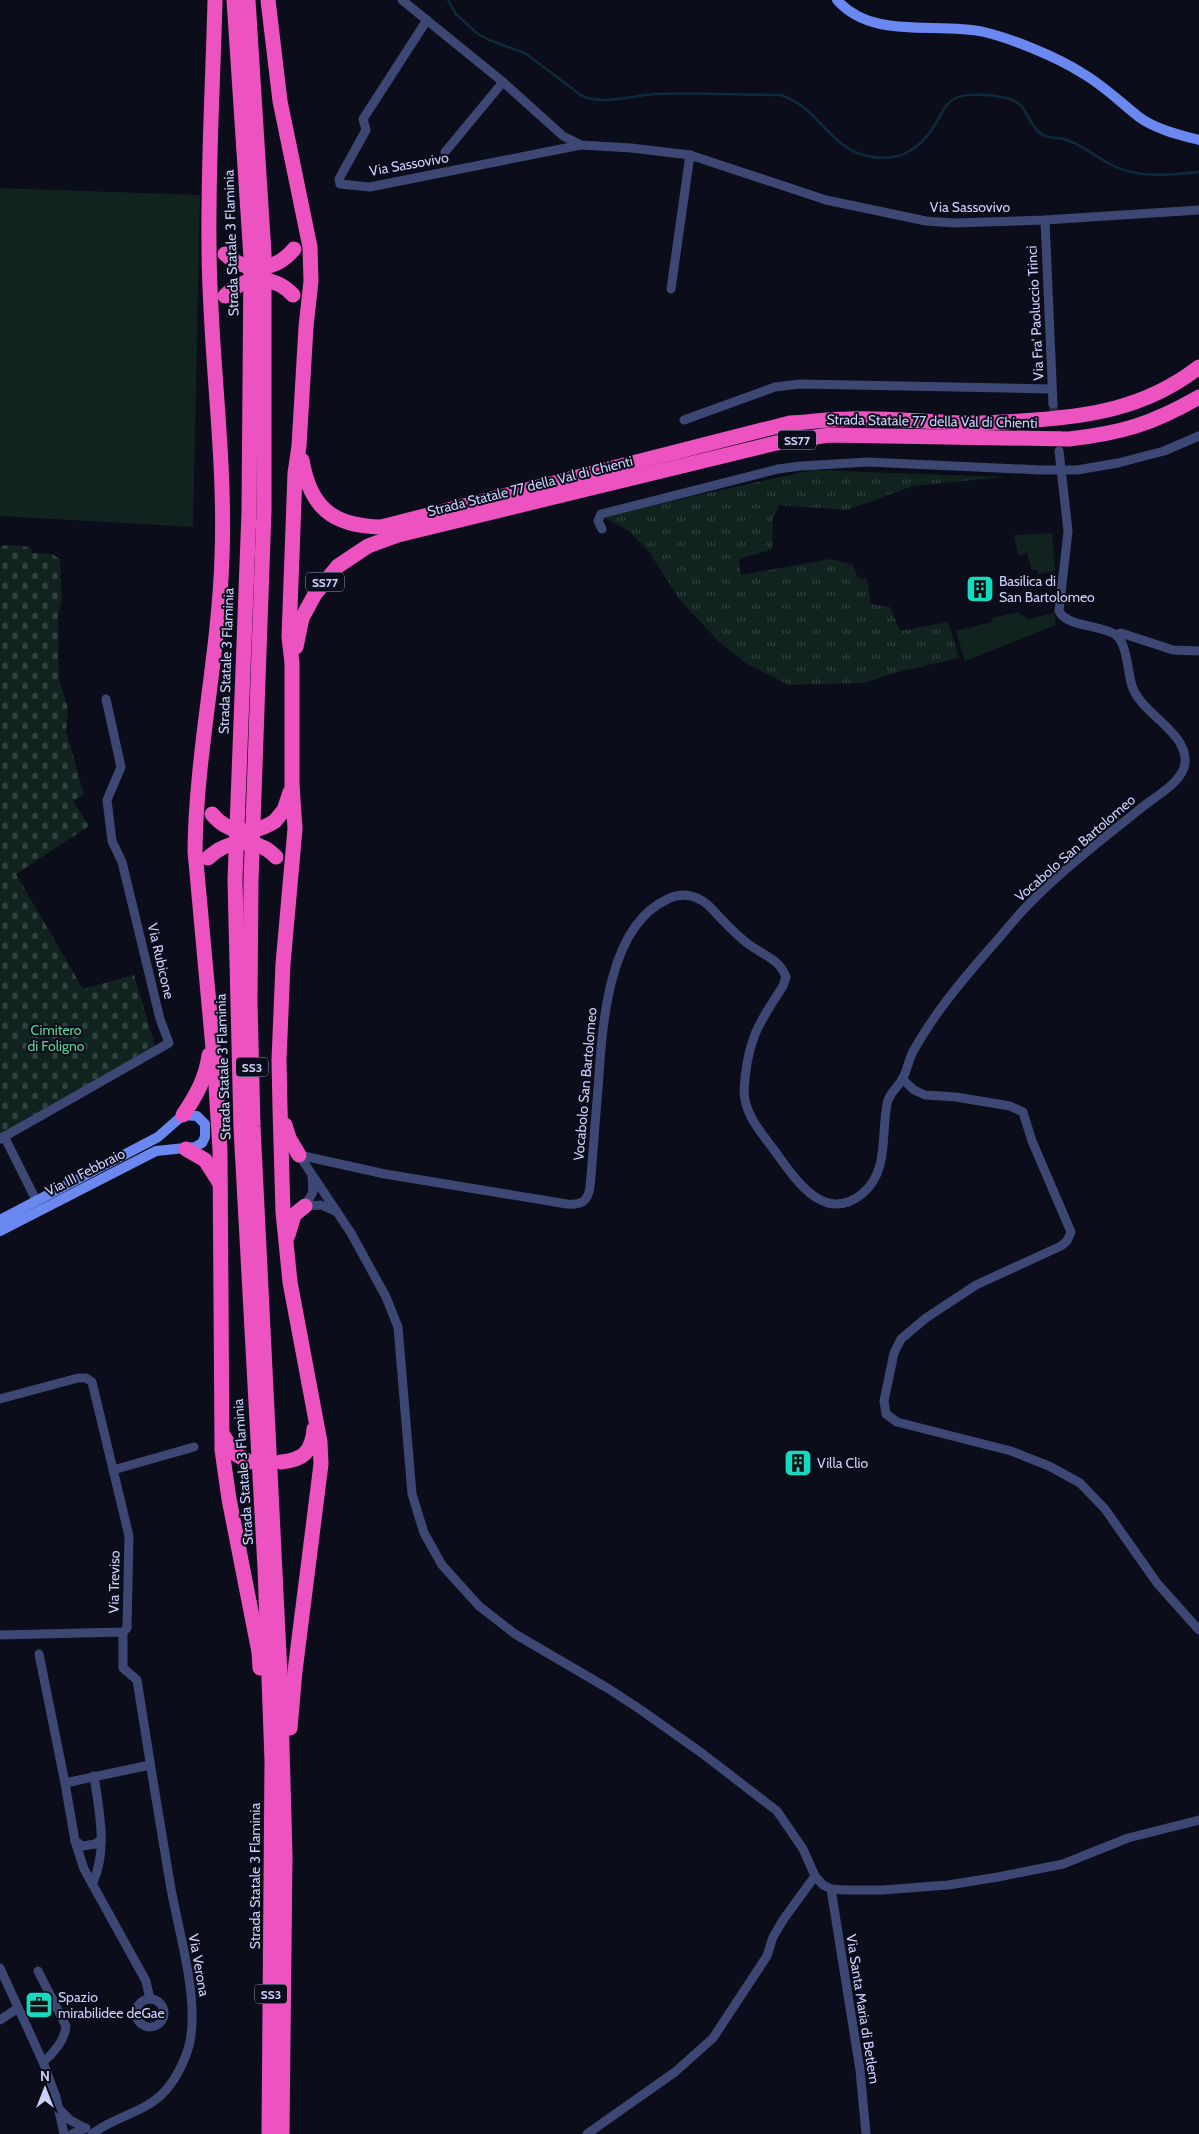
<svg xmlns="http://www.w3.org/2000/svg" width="1199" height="2134" viewBox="0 0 1199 2134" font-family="Cabin,sans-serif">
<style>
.grass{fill:url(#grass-tufts)}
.cemetery{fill:url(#cemetery-stones)}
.green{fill:#10231e}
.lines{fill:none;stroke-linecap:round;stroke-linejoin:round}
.stream{stroke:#0f2a3b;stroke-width:2.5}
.street-tunnel{stroke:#282a3c;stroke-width:9;stroke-dasharray:9 4.5;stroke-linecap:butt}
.street{stroke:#3c4774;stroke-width:9}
.secondary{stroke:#6b87f0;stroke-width:10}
.highway{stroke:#ed52c1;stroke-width:15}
.highway-bridge{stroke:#ed52c1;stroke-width:15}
.labels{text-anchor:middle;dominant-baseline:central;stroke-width:4;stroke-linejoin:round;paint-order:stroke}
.shield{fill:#0c0d1a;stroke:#9196b7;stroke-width:1}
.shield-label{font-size:12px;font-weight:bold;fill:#cad0fa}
.street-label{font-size:14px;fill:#cad0fa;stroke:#0c0d1a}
.poi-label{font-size:14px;fill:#cad0fa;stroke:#0c0d1a;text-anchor:start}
.park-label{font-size:14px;fill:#5fd199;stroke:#0c0d1a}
</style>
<defs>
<pattern id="grass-tufts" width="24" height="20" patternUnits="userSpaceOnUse" patternTransform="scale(1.25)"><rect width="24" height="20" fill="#10231e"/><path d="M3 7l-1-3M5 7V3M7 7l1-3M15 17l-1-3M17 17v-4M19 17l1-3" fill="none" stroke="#314240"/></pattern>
<pattern id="cemetery-stones" width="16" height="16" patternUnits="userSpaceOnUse" patternTransform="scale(1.25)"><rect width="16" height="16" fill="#10231e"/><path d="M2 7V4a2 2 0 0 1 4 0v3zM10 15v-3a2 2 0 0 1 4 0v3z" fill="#314240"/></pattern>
</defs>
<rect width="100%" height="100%" fill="#0c0d1a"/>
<path class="grass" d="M813,470L1003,477L913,486L847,510L779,505L773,519L772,549L739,559L741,575L831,559L853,565L858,578L867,579L871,604L890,607L900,631L948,622L959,658L898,672L863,683L789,685L747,664L719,642L680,600L649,552L630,532L602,516Z"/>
<path class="cemetery" d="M11,545L31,547L32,553L52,554L60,559L62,600L58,615L59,679L68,709L66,731L84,794L73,801L89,826L16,874L83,989L134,975L155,1046L0,1134V546Z"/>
<g class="green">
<path d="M0,188L200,195L193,527L0,516Z"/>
<path d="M1052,533L1055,571L1038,574L1037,570H1032L1027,553L1018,555L1014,535Z"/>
<path d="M1018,612L1028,619L1054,613L1056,625L965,661L956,631L992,622L991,618Z"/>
</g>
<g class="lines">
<path class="stream" d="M448,0L456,14L478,34L489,40L525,53L582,96C606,105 630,96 654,94C696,92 739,95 781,95C791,99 799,103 807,110C826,127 840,150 867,156C899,163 920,150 936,123C941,115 945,104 954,99C964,92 994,95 1006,98C1028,103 1025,119 1039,132C1047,140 1057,136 1067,140C1082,145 1095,156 1110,164C1136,179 1170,175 1199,172"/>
<path class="street-tunnel" d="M1053,404L1058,443"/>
<g class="street">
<path d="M402,0L503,82L563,136L581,145L631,148L690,155L826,200L926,221L954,223L1045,220L1199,210"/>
<path d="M427,20L363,119L366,130L339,179L340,184L370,187L581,145"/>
<path d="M445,152L503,82"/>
<path d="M1045,220L1053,404"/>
<path d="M671,289L690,155"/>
<path d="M684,420L775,387L800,384L1052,389"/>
<path d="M602,529L598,521L601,514L778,469L801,466L868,462L1041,470H1077L1118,463L1164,451L1199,436"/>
<path d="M1116,635L1121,633L1173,650L1199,651"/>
<path d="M902,1079L914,1090L925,1095L956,1097L1010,1106L1023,1112L1032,1141L1071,1232L1067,1241L1061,1246L976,1285L926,1318L901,1339L894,1353L884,1401L886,1414L897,1422L1011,1451L1049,1466L1080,1483L1105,1509L1157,1583L1199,1630"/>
<path d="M4,1136L36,1200"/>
<path d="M0,1139L169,1043L160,1019L122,862L112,841L107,800L121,767L106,699"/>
<path d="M299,1155L385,1174L567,1204C581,1205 588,1202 590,1187C593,1155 595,1122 598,1089C602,1032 606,926 668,899C684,891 700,896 712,909C723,921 734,933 747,943C762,955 779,958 786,977L783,986C773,1002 760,1020 754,1037C748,1053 745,1073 744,1090C744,1114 761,1132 774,1150C794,1177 823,1225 862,1194C889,1172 881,1135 887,1104C889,1092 898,1088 903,1078C908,1068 909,1057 915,1048C936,1011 964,978 992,946C1004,933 1015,918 1027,906C1063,869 1105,837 1145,805C1158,795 1183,781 1185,763C1188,732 1141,714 1132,686C1128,674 1127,643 1116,635C1103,625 1066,627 1059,611L1068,531L1059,451"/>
<path d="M299,1155L351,1233L386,1297L398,1327L412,1494L424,1533L442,1565L479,1606L515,1634L609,1689L641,1710L703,1754L777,1811L803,1849L815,1876L823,1885L831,1889L844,1890H883L948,1885L998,1877L1063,1864L1128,1838L1199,1820"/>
<path d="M305,1206L321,1205L337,1212"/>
<path d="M305,1206L313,1192L312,1176"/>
<path d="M0,1399L78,1378H86L92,1382L129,1536L127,1628L123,1632L0,1635"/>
<path d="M113,1470L194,1447"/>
<path d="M39,1654L65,1783L150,1765"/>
<path d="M65,1783L75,1841L84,1869L146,1981L150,1999"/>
<path d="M75,1841L83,1846L95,1844L101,1840"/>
<path d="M93,1882C108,1850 99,1810 94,1776"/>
<path d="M831,1889L860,2070L866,2134"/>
<path d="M0,1968L43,2062L56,2097L64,2134"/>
<path d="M38,1971L66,2026C65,2040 53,2054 43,2062"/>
<circle cx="150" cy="2013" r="14"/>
<path d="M0,2020L18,2008"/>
<path d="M59,2109L70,2120L85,2128"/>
<path d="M72,2134L86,2128"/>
<path d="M92,2134C115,2116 146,2113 166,2090C178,2076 189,2053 191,2035C197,1993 179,1932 171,1889C159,1819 148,1750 137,1680L123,1668V1632"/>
<path d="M587,2134L675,2072L713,2038L767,1956L773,1937L783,1920L815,1876"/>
</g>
<g class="secondary">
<path d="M837,0C873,41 937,21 984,32C1013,39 1057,57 1082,73C1103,85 1120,102 1139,117C1155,129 1180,135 1199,140"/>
<path d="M0,1220L158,1137L183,1115L197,1116L205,1124V1137L202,1143L195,1147L156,1151L0,1231"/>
</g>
<g class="highway">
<path d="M215,0C213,81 208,163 209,244C209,349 226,453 222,557C219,655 196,753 195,851L215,1070L220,1150L222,1450L229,1499L259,1652L260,1668"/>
<path d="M234,0L251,258L249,512L235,880L241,1128L265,1568L272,1761L269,2134"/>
<path d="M248,0L264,254V510L251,880L250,1002L253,1126L280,1674L285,1855L282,2134"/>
<path d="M268,0L280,101L310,247L311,281L306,327L299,446L295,473L289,637L292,663V784L295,829L283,964L279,1060L280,1108L283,1212L290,1282L320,1442L321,1464L295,1671L290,1728"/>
<path d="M302,460C310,507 332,526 381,527L790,423C809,422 828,419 847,419C888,417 930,423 972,423C988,423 1005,422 1021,421C1087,417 1145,409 1199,367"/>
<path d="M296,647L302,618L315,594L338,566L368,546L398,535L776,443L829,435L1069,439C1122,433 1152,424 1199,397"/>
<path d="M275,821L284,810L290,792"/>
<path d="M183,1115C196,1096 206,1078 209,1055"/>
<path d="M285,1125L289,1138L299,1155"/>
<path d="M186,1149L205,1160L219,1182"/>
<path d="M288,1235L294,1215L305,1206"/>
<path d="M223,1435L234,1453L249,1462"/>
<path d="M281,1462C303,1460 312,1452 314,1429"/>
</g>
<g class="highway-bridge">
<path d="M225,254C247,274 276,271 294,249"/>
<path d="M225,296C245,275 274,275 293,295"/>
<path d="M212,814C229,835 254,835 275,821"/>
<path d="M208,858C228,839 257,837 276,857"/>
</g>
</g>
<defs>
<symbol id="building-square" viewBox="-11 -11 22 22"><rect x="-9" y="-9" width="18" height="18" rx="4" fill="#16dabf" stroke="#0c0d1a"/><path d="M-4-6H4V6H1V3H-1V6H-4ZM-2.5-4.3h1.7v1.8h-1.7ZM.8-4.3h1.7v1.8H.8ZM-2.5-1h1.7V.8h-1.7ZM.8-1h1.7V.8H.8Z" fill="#111"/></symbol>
<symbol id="office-square" viewBox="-11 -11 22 22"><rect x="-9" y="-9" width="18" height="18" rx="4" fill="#16dabf" stroke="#0c0d1a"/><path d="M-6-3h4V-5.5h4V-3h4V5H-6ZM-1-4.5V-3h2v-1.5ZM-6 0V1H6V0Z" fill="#111"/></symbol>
</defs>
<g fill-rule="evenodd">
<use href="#building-square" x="964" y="573" width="32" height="32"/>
<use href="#building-square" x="782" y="1447" width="32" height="32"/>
<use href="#office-square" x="23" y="1989" width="32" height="32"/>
</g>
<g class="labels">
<g class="shield">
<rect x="778" y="430.5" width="38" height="19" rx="4"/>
<rect x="306" y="572.5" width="38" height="19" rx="4"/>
<rect x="236" y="1057.5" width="32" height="19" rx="4"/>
<rect x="255" y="1984.5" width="32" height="19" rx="4"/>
</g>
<g class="shield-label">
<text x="797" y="440">SS77</text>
<text x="325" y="582">SS77</text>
<text x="252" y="1067">SS3</text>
<text x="271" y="1994">SS3</text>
</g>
<g class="street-label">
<text transform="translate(409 164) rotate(-10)">Via Sassovivo</text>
<text x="970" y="207">Via Sassovivo</text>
<text transform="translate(231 243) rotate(-92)">Strada Statale 3 Flaminia</text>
<text transform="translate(1035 313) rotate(-93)">Via Fra' Paoluccio Trinci</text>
<text transform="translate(932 421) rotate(1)">Strada Statale 77 della Val di Chienti</text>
<text transform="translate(530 486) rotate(-14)">Strada Statale 77 della Val di Chienti</text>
<text transform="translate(226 661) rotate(-88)">Strada Statale 3 Flaminia</text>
<text transform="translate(1075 848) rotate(-41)">Vocabolo San Bartolomeo</text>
<text transform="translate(161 961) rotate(77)">Via Rubicone</text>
<text transform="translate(223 1067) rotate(-92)">Strada Statale 3 Flaminia</text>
<text transform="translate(585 1084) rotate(-85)">Vocabolo San Bartolomeo</text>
<text transform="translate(85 1172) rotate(-27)">Via III Febbraio</text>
<text transform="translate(243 1472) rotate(-94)">Strada Statale 3 Flaminia</text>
<text transform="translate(114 1582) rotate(-89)">Via Treviso</text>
<text transform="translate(255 1876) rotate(-90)">Strada Statale 3 Flaminia</text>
<text transform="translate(199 1965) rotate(80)">Via Verona</text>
<text transform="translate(863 2009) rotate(81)">Via Santa Maria di Betlem</text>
</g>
<g class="poi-label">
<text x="999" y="581">Basilica di<tspan x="999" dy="16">San Bartolomeo</tspan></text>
<text x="817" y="1463">Villa Clio</text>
<text x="58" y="1997">Spazio<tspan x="58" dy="16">mirabilidee deGae</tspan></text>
</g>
<g class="park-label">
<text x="56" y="1030">Cimitero<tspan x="56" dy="16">di Foligno</tspan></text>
</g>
</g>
<g transform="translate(45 2089)" stroke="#0c0d1a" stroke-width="4" paint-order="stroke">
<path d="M0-4L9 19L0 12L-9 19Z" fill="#cad0fa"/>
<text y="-8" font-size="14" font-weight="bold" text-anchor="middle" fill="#cad0fa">N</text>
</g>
</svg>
